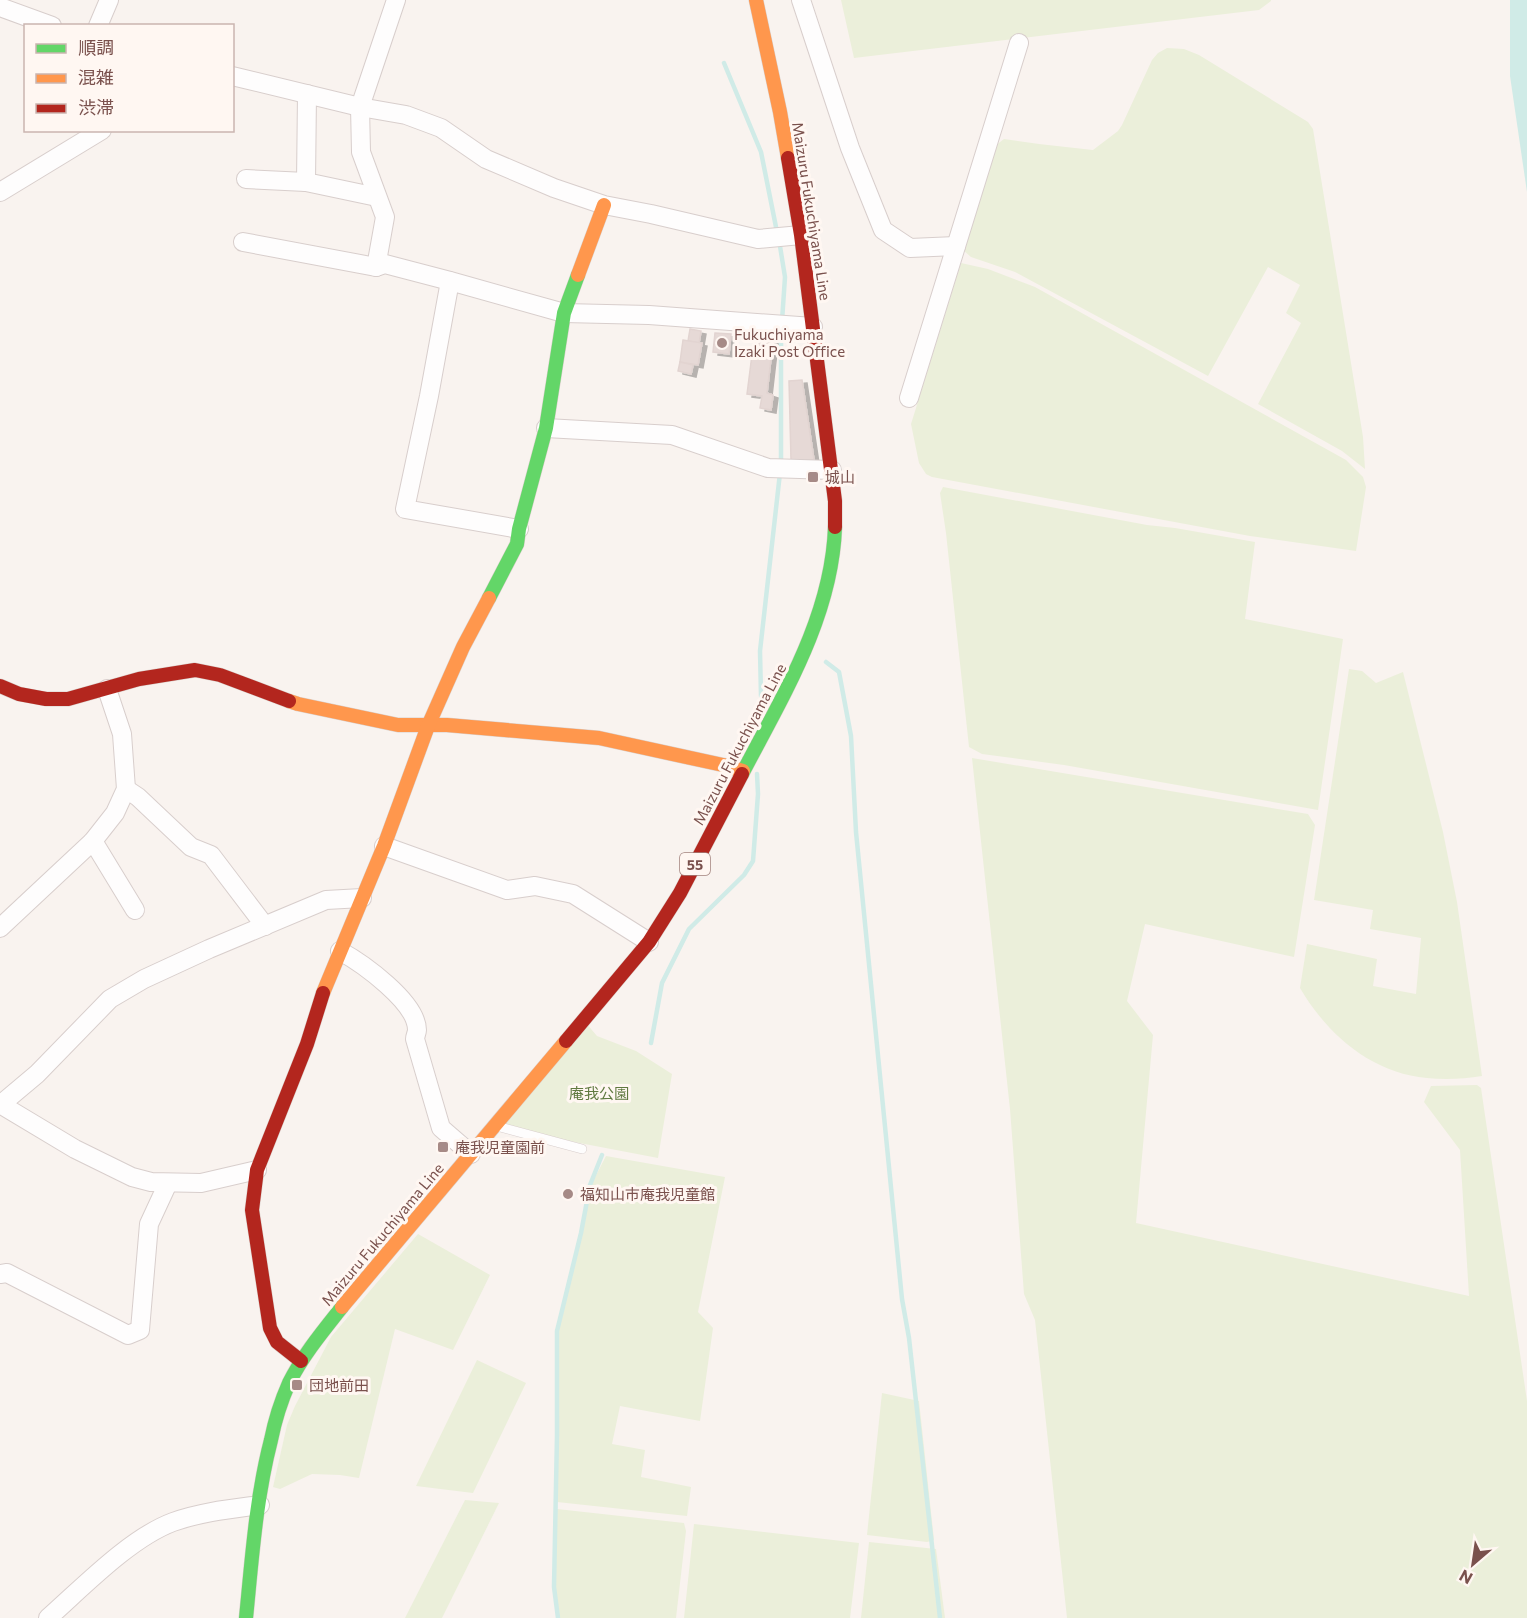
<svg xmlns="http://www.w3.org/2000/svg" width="1527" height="1618" viewBox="0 0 1527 1618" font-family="Commissioner,'Noto Sans JP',sans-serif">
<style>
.green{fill:#ebefda}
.water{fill:#d0ebe7}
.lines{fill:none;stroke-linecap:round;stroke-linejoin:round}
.stream{stroke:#d0ebe7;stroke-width:4.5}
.building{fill:#e6d9d6;stroke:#e2d4d1;stroke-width:1.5;filter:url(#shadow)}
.lane-casing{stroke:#d8cecc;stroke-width:10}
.street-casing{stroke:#d8cecc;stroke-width:20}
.fast-casing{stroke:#dad0cc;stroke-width:15}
.slow-casing{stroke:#dad0cc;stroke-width:15}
.jam-casing{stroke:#dad0cc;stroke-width:15}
.lane{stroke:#fefdfd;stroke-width:9}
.street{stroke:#fefdfd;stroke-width:18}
.fast{stroke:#63d668;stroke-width:14}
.slow{stroke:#ff974d;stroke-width:14}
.jam{stroke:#b3261e;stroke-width:14}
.poi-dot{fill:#a68a86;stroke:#fff7f2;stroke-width:2}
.labels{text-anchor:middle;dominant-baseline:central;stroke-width:6;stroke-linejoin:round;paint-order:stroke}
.shield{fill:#fff7f2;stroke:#a2837e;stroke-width:1.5}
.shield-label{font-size:14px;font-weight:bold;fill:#7a514d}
.street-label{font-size:15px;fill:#7a514d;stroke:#fff7f2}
.poi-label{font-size:15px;fill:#7a514d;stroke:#fff7f2;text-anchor:start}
.park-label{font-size:15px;fill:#607a41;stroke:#fff7f2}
</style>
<defs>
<filter id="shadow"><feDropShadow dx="5" dy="3" stdDeviation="0" flood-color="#0004"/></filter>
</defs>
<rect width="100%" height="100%" fill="#f9f3ef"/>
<g class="green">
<path d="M841,0H1271V1L1259,10L854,58Z"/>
<path d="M1167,48L1184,49L1199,55L1308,122L1313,129L1363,437L1365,469L1342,451L1258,404L1301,323L1286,313L1300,285L1268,267L1208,376L1015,272L971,257L963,250L995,146L1004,139L1039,144L1093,150L1118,131L1122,125L1152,60L1158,53Z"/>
<path d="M961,263L988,269L1035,287L1346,460L1363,477L1366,487L1356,551L1250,536L932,477L926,474L919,463L911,424Z"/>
<path d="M943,487L1147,525L1175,528L1255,542L1245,619L1343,639L1318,810L1064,765L982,754L969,747L946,533L940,493Z"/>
<path d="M1349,669L1362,671L1376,683L1403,672L1443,832L1457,902L1482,1076C1464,1079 1445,1080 1427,1078C1371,1073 1327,1034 1300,988L1307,944L1377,959L1373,986L1416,994L1421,938L1370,929L1373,910L1314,900Z"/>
<path d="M972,758L1308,814L1315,825L1294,957L1145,924L1127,1001L1153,1035L1136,1223L1469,1296L1460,1150L1424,1102L1431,1086L1477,1085L1481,1088L1527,1401V1618H1067L1035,1320L1024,1294L1010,1109Z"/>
<path d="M586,1023L597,1036L636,1051L672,1074L658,1158L569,1141L506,1124Z"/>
<path d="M606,1156L725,1177L698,1312L713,1328L700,1421L620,1406L612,1444L645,1450L641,1477L691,1487L687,1516L557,1502L558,1366L559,1330L582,1233L591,1185Z"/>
<path d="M418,1234L490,1275L453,1350L395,1329L359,1478L340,1475L312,1474L280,1489L273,1487L287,1425L295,1406L331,1337Z"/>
<path d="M477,1360L526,1383L473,1493L416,1486Z"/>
<path d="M882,1393L919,1401L934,1540L927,1542L867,1535Z"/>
<path d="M465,1500L499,1503L442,1618H405Z"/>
<path d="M557,1509L684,1523L686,1531L676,1618H558L555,1586Z"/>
<path d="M694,1524L859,1543L850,1618H684Z"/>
<path d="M869,1542L936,1549L945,1618H861Z"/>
</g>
<path class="water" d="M1510,0H1527V192L1510,76Z"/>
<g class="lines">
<g class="stream">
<path d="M724,63L761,152L777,232"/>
<path d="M779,240L785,277L782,321"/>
<path d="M781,465V329"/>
<path d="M826,662L839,672L851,736L856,832L902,1299L909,1338L940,1618"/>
<path d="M761,696L760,651L780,473"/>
<path d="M651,1043L662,983L689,929L744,875L753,861L758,794L757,774"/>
<path d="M558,1618L554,1587L557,1435V1331L581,1233L590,1185L602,1155"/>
</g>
</g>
<g class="building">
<path d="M690,329L701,331L699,343L688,341Z"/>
<path d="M715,333L731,334L729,354L713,352Z"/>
<path d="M754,339L773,341L767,393L773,395L771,410L760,408L762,396L747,394Z"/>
<path d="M683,340L702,343L698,365L680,362Z"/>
<path d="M680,362L693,365L691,374L678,371Z"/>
<path d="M802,380L814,460H791L789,381Z"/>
</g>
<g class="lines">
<defs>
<path id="lane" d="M500,1127L582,1149"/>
<g id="street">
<path d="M801,0L850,148L883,230L910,248L956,246"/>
<path d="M0,7L52,26"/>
<path d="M98,26L109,0"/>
<path d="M232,76L360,107L406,115L441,128L486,159L554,188L604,205L651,214L758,239L801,235"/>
<path d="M307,94L306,182L377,197"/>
<path d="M246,179L306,182"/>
<path d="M0,192L102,130"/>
<path d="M243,242L376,267L385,264L450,281L564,313L649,315L813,327"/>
<path d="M376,267L385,217L361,152L360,107L396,0"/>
<path d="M450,281L429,396L405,509L519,529"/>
<path d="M909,398L1019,43"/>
<path d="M546,428L672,435L768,468L832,470"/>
<path d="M126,789L138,797L191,847L211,855L265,926"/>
<path d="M93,841L135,910"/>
<path d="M384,846L507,890L535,886L573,894L649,942"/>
<path d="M0,928L93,841L115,813L126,789L122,734L107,689"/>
<path d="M340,951C362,963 417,1002 417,1030C417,1033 415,1036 415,1039L441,1128L471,1154"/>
<path d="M0,1104L75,1149L132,1177L151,1182L201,1183L257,1170"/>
<path d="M0,1105L37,1074L110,999L144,979L209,949L326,900L362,898"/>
<path d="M0,1274L7,1273L128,1335L140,1330L149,1224L168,1183"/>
<path d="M48,1618C83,1587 130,1538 173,1522C201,1512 230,1509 260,1505"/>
</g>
<g id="fast">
<path d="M489,598L517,544L519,529L546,428L564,313L578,275"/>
<path d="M742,774C782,697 832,617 835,527"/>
<path d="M246,1618C252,1558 256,1498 271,1440C275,1420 281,1401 289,1383C303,1355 323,1331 342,1307"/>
</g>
<g id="slow">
<path d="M756,0L780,112L788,158"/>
<path d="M578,275L604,205"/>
<path d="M289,701L298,704L398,725H447L599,738L723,765L743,771"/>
<path d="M323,993L384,846L428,726L463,647L489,598"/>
<path d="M342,1307L566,1041"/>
</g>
<g id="jam">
<path d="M788,158L801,235L835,501V527"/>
<path d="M0,686L19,694L46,699H68L139,679L195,670L220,675L289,701"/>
<path d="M566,1041L649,942L680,893L742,774"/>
<path d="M301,1361L277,1342L270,1328L252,1210L257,1170L307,1044L323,993"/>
</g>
</defs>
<use href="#lane" class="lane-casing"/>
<use href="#street" class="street-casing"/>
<use href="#fast" class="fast-casing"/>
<use href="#slow" class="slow-casing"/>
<use href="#jam" class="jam-casing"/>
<use href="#lane" class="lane"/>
<use href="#street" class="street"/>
<use href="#fast" class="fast"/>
<use href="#slow" class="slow"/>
<use href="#jam" class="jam"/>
</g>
<g class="poi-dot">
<circle cx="722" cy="343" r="6"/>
<rect x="807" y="471" width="12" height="12" rx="3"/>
<rect x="437" y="1141" width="12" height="12" rx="3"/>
<circle cx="568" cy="1194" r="6"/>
<rect x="291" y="1379" width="12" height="12" rx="3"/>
</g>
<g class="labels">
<rect class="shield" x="680" y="853" width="30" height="22" rx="4.5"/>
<g class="shield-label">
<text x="695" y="864">55</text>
</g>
<g class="street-label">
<text transform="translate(812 211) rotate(81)">Maizuru Fukuchiyama Line</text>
<text transform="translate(739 744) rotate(-62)">Maizuru Fukuchiyama Line</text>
<text transform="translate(382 1234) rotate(-50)">Maizuru Fukuchiyama Line</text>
</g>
<g class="poi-label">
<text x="734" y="334">Fukuchiyama<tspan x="734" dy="17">Izaki Post Office</tspan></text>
<text x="825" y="477">城山</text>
<text x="455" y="1147">庵我児童園前</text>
<text x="580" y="1194">福知山市庵我児童館</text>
<text x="309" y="1385">団地前田</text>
</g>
<g class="park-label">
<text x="599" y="1093">庵我公園</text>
</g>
</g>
<rect x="24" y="24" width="210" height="108" fill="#fff7f2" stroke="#cab5b0" stroke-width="1.5"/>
<rect x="36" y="44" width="30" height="9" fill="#63d668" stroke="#cab5b0" stroke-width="1.5"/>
<text x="78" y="54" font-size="18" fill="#7a514d">順調</text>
<rect x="36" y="74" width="30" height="9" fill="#ff974d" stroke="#cab5b0" stroke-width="1.5"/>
<text x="78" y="84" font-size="18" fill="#7a514d">混雑</text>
<rect x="36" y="104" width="30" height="9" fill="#b3261e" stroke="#cab5b0" stroke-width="1.5"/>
<text x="78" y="114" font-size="18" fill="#7a514d">渋滞</text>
<g transform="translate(1473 1564) rotate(209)" stroke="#fff7f2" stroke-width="4.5" paint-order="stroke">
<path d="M0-4.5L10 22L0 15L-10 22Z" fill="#7a514d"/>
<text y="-9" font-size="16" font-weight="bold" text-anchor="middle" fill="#7a514d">N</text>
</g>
</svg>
